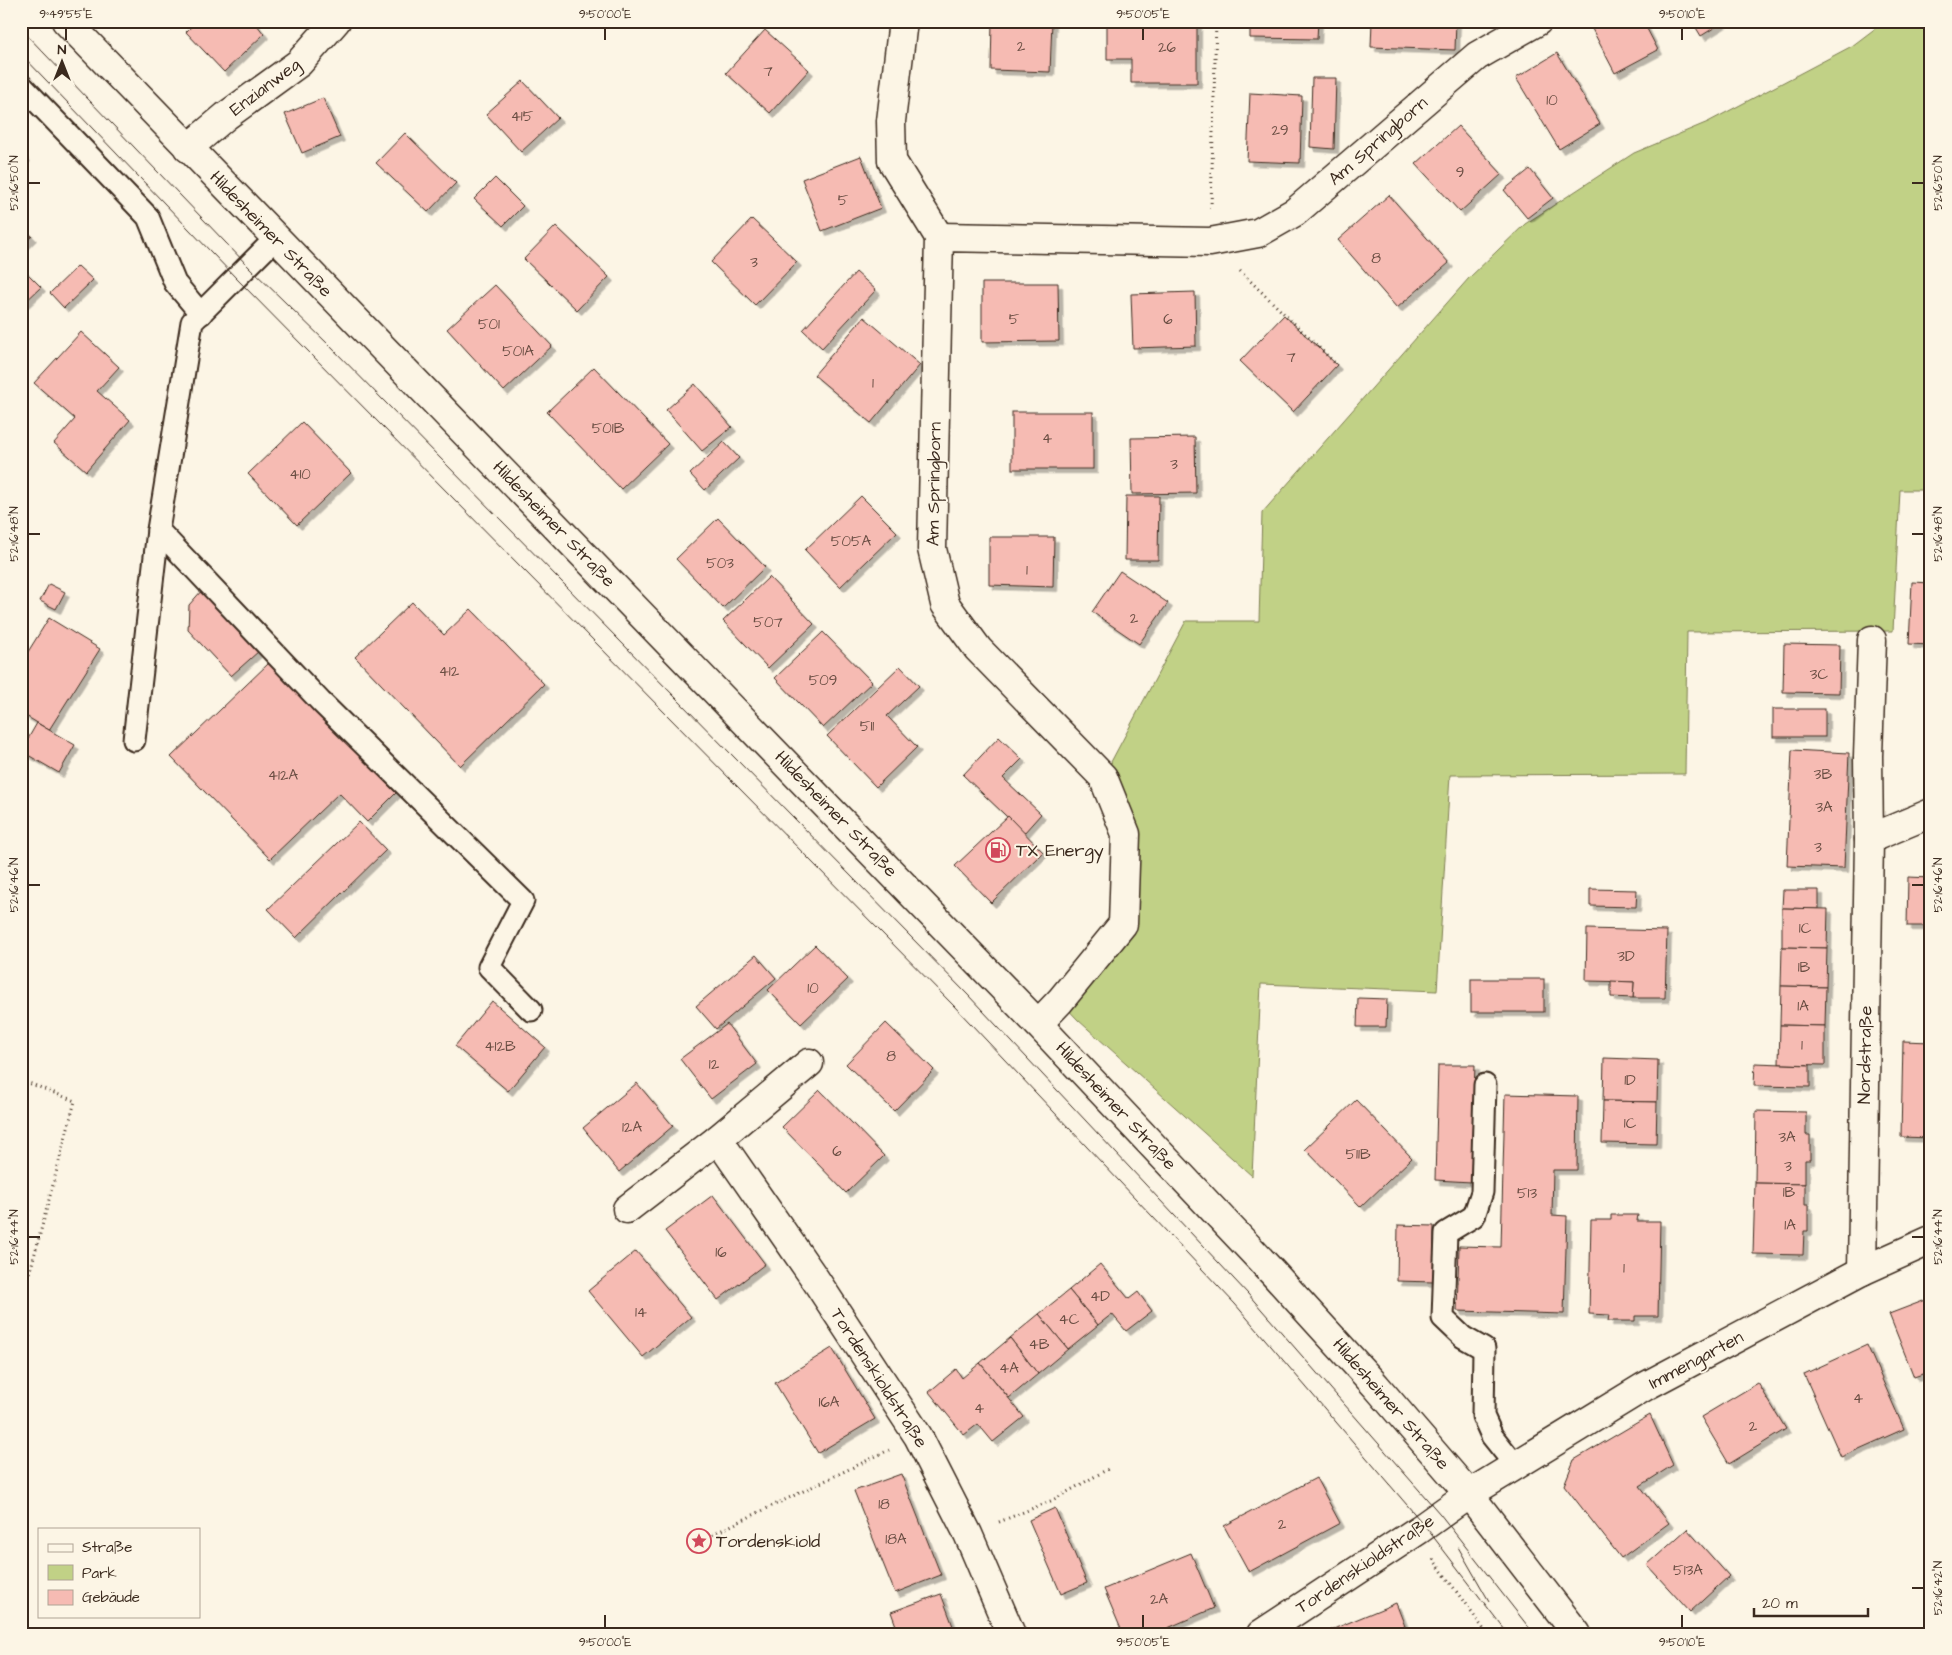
<svg xmlns="http://www.w3.org/2000/svg" width="1952" height="1655" viewBox="0 0 1952 1655" font-family="'Architects Daughter',sans-serif">
<style>
.green{fill:#c1d186;stroke:#7e7e52}
.building{fill:#f6bbb3;stroke:#3b2a1e;filter:url(#shadow)}
.lines{fill:none;stroke-linecap:round;stroke-linejoin:round}
.lane-casing{stroke:#3b2a1e;stroke-width:25}
.street-casing{stroke:#3b2a1e;stroke-width:31}
.secondary-casing{stroke:#3b2a1e;stroke-width:31}
.path{stroke:#3b2a1e;stroke-width:3;stroke-dasharray:1 4;stroke-linecap:butt}
.lane{stroke:#fcf5e5;stroke-width:21}
.street{stroke:#fcf5e5;stroke-width:28}
.secondary{stroke:#fcf5e5;stroke-width:28}
.tram{stroke:#3b2a1e;stroke-width:1}
.ticks{fill:none;stroke:#3b2a1e;stroke-width:2}
.labels{text-anchor:middle;dominant-baseline:central;stroke-width:4;stroke-linejoin:round;paint-order:stroke}
.number-label{font-size:15px;fill:#6a4e43}
.street-label{font-size:18px;fill:#3b2a1e;stroke:#fcf5e5}
.poi-label{font-size:18px;fill:#3b2a1e;stroke:#fcf5e5;text-anchor:start}
.neatline{fill:none;stroke:#3b2a1e;stroke-width:2}
.ticks-label{font-size:12px;text-anchor:middle;fill:#3b2a1e}
</style>
<defs>
<filter id="shadow"><feDropShadow dx="4.5" dy="4.5" stdDeviation="0" flood-color="#0004"/></filter>
</defs>
<rect width="100%" height="100%" fill="#fcf5e5"/>
<filter id="ink" filterUnits="userSpaceOnUse"><feTurbulence type="fractalNoise" baseFrequency=".02" numOctaves="2"/><feDisplacementMap in="SourceGraphic" scale="10" xChannelSelector="R" yChannelSelector="G"/><feConvolveMatrix kernelMatrix="1 2 1 2 8 2 1 2 1" color-interpolation-filters="sRGB"/></filter>
<g filter="url(#ink)">
<path class="green" d="M1885,21H1931V490H1900L1893,631L1687,632L1685,774L1450,775L1437,991L1261,984L1252,1176L1078,1020L1060,1001L1123,924L1126,834L1103,777L1186,621H1259L1262,513L1469,278L1525,224L1634,153L1708,122L1852,46Z"/>
<g class="building">
<path d="M197,21H254L264,34L224,72L186,32Z"/>
<path d="M992,21H1052L1050,72L991,70Z"/>
<path d="M1107,21H1197V83H1131V59H1107Z"/>
<path d="M1250,21H1318L1317,39L1250,38Z"/>
<path d="M1372,21H1456L1455,50L1371,47Z"/>
<path d="M1603,21H1643L1658,50L1615,73L1591,27Z"/>
<path d="M1692,21H1725L1701,36Z"/>
<path d="M765,30L809,70L770,113L726,73Z"/>
<path d="M1557,53L1600,124L1559,149L1516,78Z"/>
<path d="M1312,78H1336L1334,149L1310,147Z"/>
<path d="M523,81L558,118L521,152L486,114Z"/>
<path d="M1250,93L1302,96L1300,163L1247,161Z"/>
<path d="M323,98L340,137L302,153L285,114Z"/>
<path d="M1458,126L1502,174L1460,212L1416,164Z"/>
<path d="M405,133L456,183L428,212L376,163Z"/>
<path d="M21,152L26,157L21,162Z"/>
<path d="M861,156L881,208L822,231L802,179Z"/>
<path d="M1530,169L1553,198L1527,218L1504,190Z"/>
<path d="M495,178L523,206L503,226L474,199Z"/>
<path d="M1389,195L1449,263L1397,308L1338,240Z"/>
<path d="M752,219L797,262L755,305L711,262Z"/>
<path d="M21,225L32,236L21,247Z"/>
<path d="M556,226L609,277L577,310L524,259Z"/>
<path d="M78,266L93,280L64,308L50,293Z"/>
<path d="M21,267L41,287L21,306Z"/>
<path d="M856,272L876,290L822,348L803,330Z"/>
<path d="M982,283H1058L1059,341L982,342Z"/>
<path d="M495,285L552,346L504,391L447,329Z"/>
<path d="M1195,292L1196,346L1133,348L1131,294Z"/>
<path d="M1284,315L1337,365L1293,412L1240,361Z"/>
<path d="M864,317L920,365L871,423L814,375Z"/>
<path d="M81,332L119,367L97,391L130,420L86,471L54,443L75,419L34,383Z"/>
<path d="M594,367L668,444L621,489L547,412Z"/>
<path d="M695,384L732,427L702,451L666,410Z"/>
<rect x="1012" y="412" width="81" height="57"/>
<path d="M302,422L351,473L297,525L248,474Z"/>
<path d="M1195,437L1196,493L1132,494L1131,438Z"/>
<path d="M724,442L739,458L705,490L690,474Z"/>
<path d="M861,496L897,532L840,587L805,550Z"/>
<path d="M1126,496H1159L1158,560H1125Z"/>
<path d="M718,518L765,567L723,608L676,559Z"/>
<path d="M989,537H1054L1053,587L989,585Z"/>
<path d="M1120,571L1168,603L1139,644L1092,612Z"/>
<path d="M769,577L814,624L768,668L723,621Z"/>
<path d="M1912,582L1931,583V645L1909,644Z"/>
<path d="M49,584L65,592L56,609L40,601Z"/>
<path d="M203,589L259,651L231,676L188,630L189,605Z"/>
<path d="M412,602L444,635L471,609L544,684L460,766L355,657Z"/>
<path d="M49,618L100,649L49,730L21,713V663Z"/>
<path d="M823,632L872,682L823,728L775,678Z"/>
<path d="M1784,644L1840,645L1839,693L1783,692Z"/>
<path d="M269,663L396,793L367,822L339,793L270,859L171,757Z"/>
<path d="M900,666L919,686L887,716L917,747L876,787L827,736Z"/>
<rect x="1773" y="709" width="52" height="28"/>
<path d="M37,723L75,745L59,773L21,751Z"/>
<path d="M999,737L1022,759L1003,778L1041,814L1024,833L963,775Z"/>
<path d="M1792,750L1849,753L1844,868L1787,866Z"/>
<path d="M1008,816L1043,852L991,903L955,866Z"/>
<path d="M359,822L386,850L296,938L268,909Z"/>
<path d="M1908,877L1931,878V926H1907Z"/>
<path d="M1590,889L1637,890L1636,907L1590,906Z"/>
<path d="M1783,890H1819V909L1782,908Z"/>
<path d="M1782,908L1828,909L1827,948L1782,947Z"/>
<path d="M1587,929L1667,931L1665,998H1633L1634,982L1586,981Z"/>
<path d="M815,945L848,979L801,1024L768,990Z"/>
<path d="M1782,947L1827,948L1826,987L1781,986Z"/>
<path d="M756,955L776,978L716,1029L696,1006Z"/>
<rect x="1471" y="979" width="73" height="33"/>
<path d="M1611,981L1634,982L1633,998L1611,997Z"/>
<path d="M1781,986L1826,987L1825,1026L1780,1025Z"/>
<path d="M1358,998L1387,999L1386,1027H1357Z"/>
<path d="M492,1001L545,1047L508,1091L455,1046Z"/>
<path d="M886,1023L934,1070L894,1111L846,1064Z"/>
<path d="M727,1024L757,1064L711,1099L680,1059Z"/>
<path d="M1780,1025L1825,1026V1065L1779,1064Z"/>
<path d="M1903,1041L1931,1042V1138L1901,1137Z"/>
<path d="M1604,1058L1658,1060L1657,1102L1603,1101Z"/>
<path d="M1755,1063L1810,1065V1087L1754,1086Z"/>
<path d="M1438,1065H1475L1471,1182L1435,1180Z"/>
<path d="M637,1083L673,1126L619,1172L583,1128Z"/>
<path d="M820,1090L884,1156L846,1193L782,1127Z"/>
<path d="M1505,1094L1578,1096L1577,1170H1553L1552,1215L1567,1216L1564,1314L1457,1311L1459,1246L1501,1247Z"/>
<path d="M1356,1100L1412,1158L1361,1207L1305,1149Z"/>
<path d="M1603,1101L1657,1102L1656,1144L1602,1143Z"/>
<path d="M1756,1111L1806,1112V1135H1810V1160H1805V1184L1755,1183Z"/>
<path d="M1755,1183L1805,1184V1205H1808V1231H1804L1803,1255L1753,1254Z"/>
<path d="M713,1195L765,1264L718,1300L665,1231Z"/>
<path d="M1611,1215H1638L1637,1221H1660L1658,1316H1635V1321H1608L1609,1315L1589,1314L1591,1220H1611Z"/>
<path d="M1398,1225L1434,1226L1433,1282L1397,1281Z"/>
<path d="M636,1251L691,1317L643,1357L588,1291Z"/>
<path d="M1100,1264L1129,1299L1138,1292L1152,1311L1126,1331L1112,1314L1098,1325L1069,1290Z"/>
<path d="M1069,1290L1098,1325L1068,1349L1039,1314Z"/>
<path d="M1931,1298V1371L1914,1377L1889,1314Z"/>
<path d="M1039,1314L1068,1349L1038,1374L1010,1338Z"/>
<path d="M1010,1338L1038,1374L1009,1398L980,1363Z"/>
<path d="M1867,1345L1904,1429L1841,1457L1804,1374Z"/>
<path d="M832,1348L875,1419L818,1453L775,1383Z"/>
<path d="M980,1363L1024,1417L993,1442L978,1424L964,1435L929,1392L956,1369L962,1378Z"/>
<path d="M1758,1383L1786,1429L1729,1464L1701,1417Z"/>
<path d="M1650,1415L1673,1465L1640,1486L1669,1523L1621,1558L1564,1485L1574,1460Z"/>
<path d="M901,1474L941,1575L895,1593L854,1491Z"/>
<path d="M1316,1478L1340,1523L1249,1572L1224,1526Z"/>
<path d="M1055,1508L1087,1583L1061,1594L1029,1520Z"/>
<path d="M1687,1529L1729,1576L1690,1612L1647,1565Z"/>
<path d="M1191,1553L1214,1608L1154,1634H1123L1104,1589Z"/>
<path d="M941,1594L956,1634H899L891,1612Z"/>
<path d="M1396,1603L1408,1634H1332L1331,1630Z"/>
</g>
<g class="lines">
<defs>
<g id="lane">
<path d="M21,85L148,217L175,283L201,314"/>
<path d="M276,238L192,322L158,530L321,702L523,901L489,967L531,1010"/>
<path d="M134,740L158,530"/>
<path d="M1485,1085L1482,1192L1474,1216L1446,1233L1443,1318L1463,1337L1484,1349L1483,1416L1492,1436L1516,1466"/>
</g>
<g id="street">
<path d="M903,21L891,121L892,161L939,237"/>
<path d="M188,148L226,116L299,63L336,21"/>
<path d="M1869,839L1868,756L1872,640"/>
<path d="M1038,1024L1060,1001L1123,924L1126,834L1103,777L978,649L945,604L932,549L939,237L1210,242L1258,233L1295,212L1477,56L1538,21"/>
<path d="M718,1139L813,1276L918,1436L968,1534L1011,1634"/>
<path d="M627,1209L718,1139L809,1063"/>
<path d="M1862,1271L1869,839L1931,813"/>
<path d="M1261,1634L1420,1529L1469,1494L1644,1387L1862,1271L1931,1240"/>
</g>
<path id="secondary" d="M66,21L1038,1024L1274,1274L1376,1386L1469,1494L1577,1634"/>
</defs>
<use href="#lane" class="lane-casing"/>
<use href="#street" class="street-casing"/>
<use href="#secondary" class="secondary-casing"/>
<g class="path">
<path d="M1211,208L1216,21"/>
<path d="M1240,271L1337,365"/>
<path d="M21,1080L75,1101L21,1306"/>
<path d="M999,1522L1053,1500L1108,1469"/>
<path d="M699,1541L889,1450"/>
<path d="M1433,1559L1487,1634"/>
</g>
<use href="#lane" class="lane"/>
<use href="#street" class="street"/>
<use href="#secondary" class="secondary"/>
<g class="tram">
<path d="M21,29L248,266L328,344L968,995L1248,1294L1440,1514L1534,1634"/>
<path d="M21,54L236,278L954,1006L1235,1304L1425,1526L1508,1634"/>
<path d="M1458,1547L1489,1601"/>
</g>
</g>
</g>
<path class="ticks" d="M66,28V40M605,28V40M1143,28V40M1682,28V40M28,183H40M1912,183H1924M28,534H40M1912,534H1924M28,885H40M1912,885H1924M28,1237H40M1912,1237H1924M1912,1588H1924M605,1615V1628M1143,1615V1628M1682,1615V1628"/>
<defs>
<symbol id="fuel-ring" viewBox="-11 -11 22 22"><circle r="9.5" fill="#fcf5e5" stroke="#d1495b" stroke-width="1.5"/><path d="M-5.5-6h7V0h2V4h1.3V-2.5L3-4.5l.8-.8L6-3V5H2.5V1h-1V6h-7ZM-4.2-4.7v3.2H.2V-4.7Z" fill="#d1495b"/></symbol>
<symbol id="sight-ring" viewBox="-11 -11 22 22"><circle r="9.5" fill="#fcf5e5" stroke="#d1495b" stroke-width="1.5"/><path d="M0-6L1.8-2.2L6-1.7L2.9 1.2L3.7 5.4L0 3.3L-3.7 5.4L-2.9 1.2L-6-1.7L-1.8-2.2Z" fill="#d1495b"/></symbol>
</defs>
<g fill-rule="evenodd">
<use href="#fuel-ring" x="984" y="836" width="28" height="28"/>
<use href="#sight-ring" x="685" y="1527" width="28" height="28"/>
</g>
<g class="labels">
<g class="number-label">
<text x="1021" y="46">2</text>
<text x="1167" y="47">26</text>
<text x="768" y="71">7</text>
<text x="1552" y="100">10</text>
<text x="522" y="116">415</text>
<text x="1280" y="130">29</text>
<text x="1460" y="172">9</text>
<text x="843" y="200">5</text>
<text x="1376" y="258">8</text>
<text x="754" y="262">3</text>
<text x="1014" y="319">5</text>
<text x="1168" y="319">6</text>
<text x="489" y="324">501</text>
<text x="518" y="351">501A</text>
<text x="1291" y="357">7</text>
<text x="873" y="383">1</text>
<text x="608" y="428">501B</text>
<text x="1047" y="438">4</text>
<text x="1174" y="464">3</text>
<text x="300" y="474">410</text>
<text x="851" y="541">505A</text>
<text x="720" y="563">503</text>
<text x="1027" y="570">1</text>
<text x="1134" y="618">2</text>
<text x="768" y="622">507</text>
<text x="449" y="671">412</text>
<text x="1819" y="674">3C</text>
<text x="823" y="680">509</text>
<text x="867" y="726">511</text>
<text x="1823" y="774">3B</text>
<text x="283" y="775">412A</text>
<text x="1824" y="807">3A</text>
<text x="1818" y="847">3</text>
<text x="1805" y="928">1C</text>
<text x="1626" y="956">3D</text>
<text x="1804" y="967">1B</text>
<text x="813" y="988">10</text>
<text x="1803" y="1006">1A</text>
<text x="1802" y="1045">1</text>
<text x="500" y="1046">412B</text>
<text x="891" y="1056">8</text>
<text x="714" y="1064">12</text>
<text x="1630" y="1080">1D</text>
<text x="1630" y="1123">1C</text>
<text x="632" y="1127">12A</text>
<text x="1787" y="1137">3A</text>
<text x="837" y="1151">6</text>
<text x="1358" y="1154">511B</text>
<text x="1788" y="1166">3</text>
<text x="1789" y="1192">1B</text>
<text x="1527" y="1193">513</text>
<text x="1790" y="1225">1A</text>
<text x="721" y="1252">16</text>
<text x="1624" y="1268">1</text>
<text x="1100" y="1296">4D</text>
<text x="641" y="1312">14</text>
<text x="1069" y="1319">4C</text>
<text x="1039" y="1344">4B</text>
<text x="1009" y="1368">4A</text>
<text x="1858" y="1398">4</text>
<text x="829" y="1402">16A</text>
<text x="979" y="1408">4</text>
<text x="1753" y="1426">2</text>
<text x="884" y="1504">18</text>
<text x="1282" y="1524">2</text>
<text x="896" y="1539">18A</text>
<text x="1688" y="1570">513A</text>
<text x="1159" y="1599">2A</text>
</g>
<g class="street-label">
<text transform="translate(265 87) rotate(-37)">Enzianweg</text>
<text transform="translate(1378 141) rotate(-41)">Am Springborn</text>
<text transform="translate(271 234) rotate(46)">Hildesheimer Straße</text>
<text transform="translate(934 484) rotate(-89)">Am Springborn</text>
<text transform="translate(554 524) rotate(46)">Hildesheimer Straße</text>
<text transform="translate(836 814) rotate(46)">Hildesheimer Straße</text>
<text transform="translate(1865 1055) rotate(-89)">Nordstraße</text>
<text transform="translate(1116 1106) rotate(47)">Hildesheimer Straße</text>
<text transform="translate(1696 1360) rotate(-28)">Immengarten</text>
<text transform="translate(879 1378) rotate(57)">Tordenskioldstraße</text>
<text transform="translate(1391 1404) rotate(49)">Hildesheimer Straße</text>
<text transform="translate(1365 1564) rotate(-34)">Tordenskioldstraße</text>
</g>
<g class="poi-label">
<text x="1016" y="850">TX Energy</text>
<text x="716" y="1541">Tordenskiold</text>
</g>
</g>
<rect width="1952" height="1655" fill="none" stroke="#fcf5e5" stroke-width="55"/>
<rect x="38" y="1528" width="162" height="90" fill="#fcf5e5" stroke="#afa495"/>
<rect x="48" y="1544" width="25" height="8" fill="#fcf5e5" stroke="#afa495"/>
<text x="82" y="1552" font-size="15" fill="#3b2a1e">Straße</text>
<rect x="48" y="1565" width="25" height="15" fill="#c1d186" stroke="#afa495"/>
<text x="82" y="1578" font-size="15" fill="#3b2a1e">Park</text>
<rect x="48" y="1590" width="25" height="15" fill="#f6bbb3" stroke="#afa495"/>
<text x="82" y="1602" font-size="15" fill="#3b2a1e">Gebäude</text>
<g transform="translate(62 62)" stroke="#fcf5e5" stroke-width="4" paint-order="stroke">
<path d="M0-4L9 19L0 12L-9 19Z" fill="#3b2a1e"/>
<text y="-8" font-size="14" font-weight="bold" text-anchor="middle" fill="#3b2a1e">N</text>
</g>
<path d="M1754 1608v8h114v-8" fill="none" stroke="#3b2a1e" stroke-width="2.5"/>
<text x="1762" y="1608" font-size="15" fill="#3b2a1e" stroke="#fcf5e5" stroke-width="4" paint-order="stroke">20 m</text>
<rect x="28" y="28" width="1896" height="1600" class="neatline"/>
<g class="ticks-label">
<text x="66" y="18">9°49'55"E</text>
<text x="605" y="18">9°50'00"E</text>
<text x="1143" y="18">9°50'05"E</text>
<text x="1682" y="18">9°50'10"E</text>
<text transform="translate(14 183) rotate(-90)" y="4">52°16'50"N</text>
<text transform="translate(1938 183) rotate(-90)" y="4">52°16'50"N</text>
<text transform="translate(14 534) rotate(-90)" y="4">52°16'48"N</text>
<text transform="translate(1938 534) rotate(-90)" y="4">52°16'48"N</text>
<text transform="translate(14 885) rotate(-90)" y="4">52°16'46"N</text>
<text transform="translate(1938 885) rotate(-90)" y="4">52°16'46"N</text>
<text transform="translate(14 1237) rotate(-90)" y="4">52°16'44"N</text>
<text transform="translate(1938 1237) rotate(-90)" y="4">52°16'44"N</text>
<text transform="translate(1938 1588) rotate(-90)" y="4">52°16'42"N</text>
<text x="605" y="1646">9°50'00"E</text>
<text x="1143" y="1646">9°50'05"E</text>
<text x="1682" y="1646">9°50'10"E</text>
</g>
</svg>
